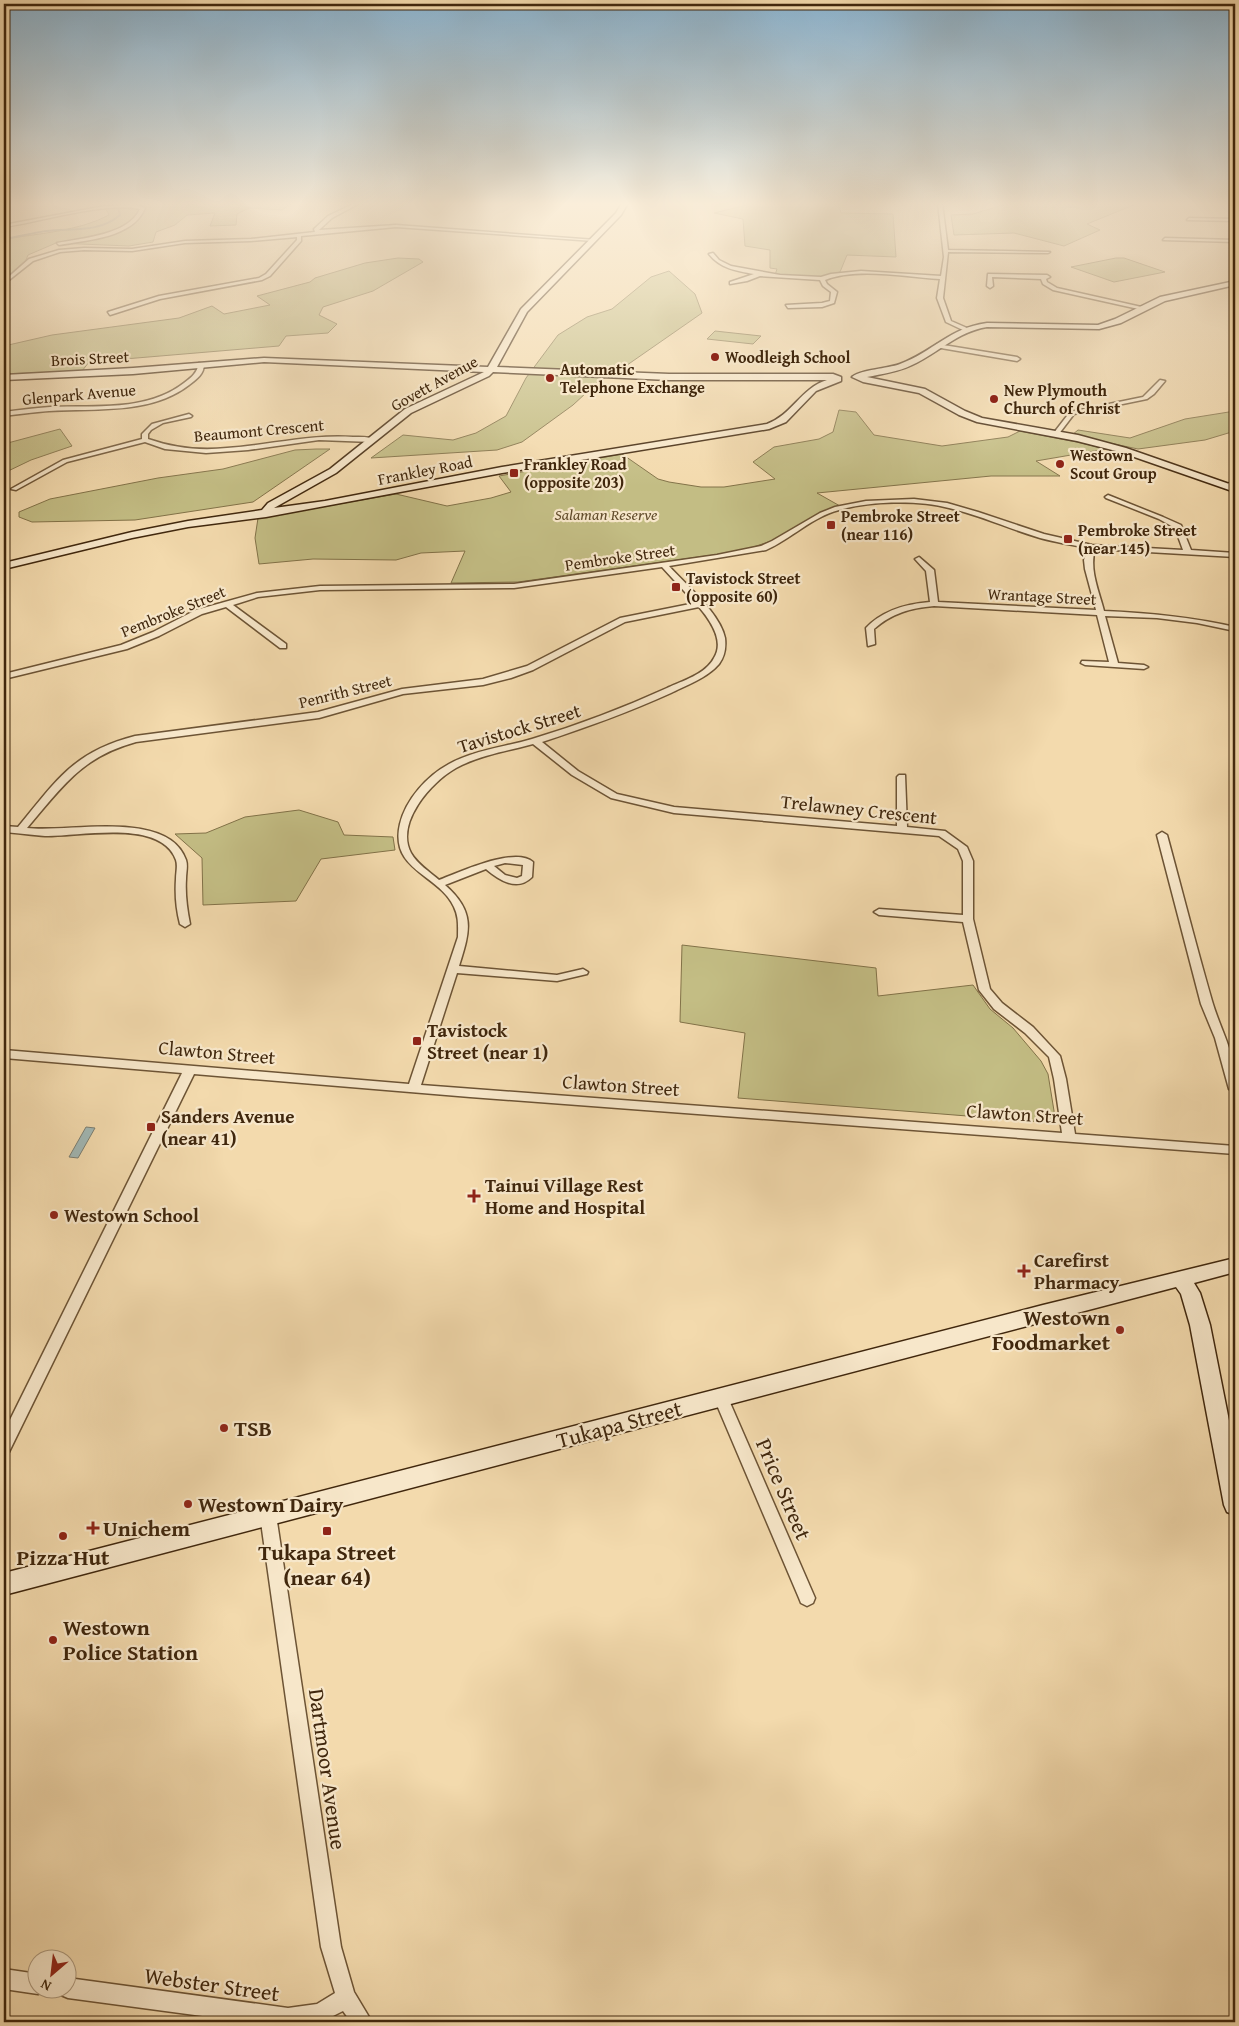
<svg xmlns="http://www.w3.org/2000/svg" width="1239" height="2026" viewBox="0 0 1239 2026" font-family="'Gentium Book Plus',serif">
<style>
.green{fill:#c3bd84;stroke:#827248}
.water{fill:#a1b8b6;stroke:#7a7e72}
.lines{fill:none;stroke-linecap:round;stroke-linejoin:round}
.stream{stroke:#7a7e72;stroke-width:2}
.street-casing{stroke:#6d5435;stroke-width:3}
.secondary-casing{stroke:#40270d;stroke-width:3}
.street{fill:#f7e7ca;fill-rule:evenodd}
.secondary{fill:#f7e7ca;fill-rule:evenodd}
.poi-dot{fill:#8f2418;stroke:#f7e7ca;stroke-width:2}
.labels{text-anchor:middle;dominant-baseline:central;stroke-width:4.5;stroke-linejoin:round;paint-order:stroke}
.far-poi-label{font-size:16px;font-weight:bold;fill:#40270d;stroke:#f7e7ca;text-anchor:start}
.far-street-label{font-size:16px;fill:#40270d;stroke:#f7e7ca}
.far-park-label{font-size:16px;font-style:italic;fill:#614c2b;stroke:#f7e7ca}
.street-label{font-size:19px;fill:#40270d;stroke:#f7e7ca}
.poi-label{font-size:19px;font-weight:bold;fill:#40270d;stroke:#f7e7ca;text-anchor:start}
.near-poi-label{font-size:22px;font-weight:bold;fill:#40270d;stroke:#f7e7ca;text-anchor:start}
.near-street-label{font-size:22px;fill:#40270d;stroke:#f7e7ca}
</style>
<rect width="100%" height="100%" fill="#f3daad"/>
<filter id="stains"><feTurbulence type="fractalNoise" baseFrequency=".004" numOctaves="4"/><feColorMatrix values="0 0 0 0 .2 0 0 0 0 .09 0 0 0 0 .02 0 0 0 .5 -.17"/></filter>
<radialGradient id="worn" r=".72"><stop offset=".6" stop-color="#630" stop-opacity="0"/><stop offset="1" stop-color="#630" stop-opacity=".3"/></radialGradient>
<g class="green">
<path d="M106,203H292L282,210L249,208L237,214L236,225L210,226L215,213L187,215L175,225L156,232L153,242L129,246L56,243L28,255L24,265L4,281V239C36,234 80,231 109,215L106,209L113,208Z"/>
<path d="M755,203H838L841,213L893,214L896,257L847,255L840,272L818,278L775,275L777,269L770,268V250L745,246L743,219L714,213Z"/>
<path d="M1010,203H1129L1136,204L1087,224L1100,230L1064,246L1014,233L954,235L951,215L973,214Z"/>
<path d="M398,258L419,259L423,262L373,291L323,307L319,315L337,324L328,333L286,336L279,346L89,362L82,371L4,374V346L52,335L179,318L212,306L224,314L270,305L257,296L310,282L315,278L365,263Z"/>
<path d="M1116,258H1124L1165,272L1114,282L1071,267Z"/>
<path d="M669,271L695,294L702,313L620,370L599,381L573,405L522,442L497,450L371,458L403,435L453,440L476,433L506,416L526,378L558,335L587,317L612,309L651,277Z"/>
<path d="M715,331L761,336L753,344L707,339Z"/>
<path d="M839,410L856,412L874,435L942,446L1008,437L1020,431L1077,442L1106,449L1036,461L1060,476H991L817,493L840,506L771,541L742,551L518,582L451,583L465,551L421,553L396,560L313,559L259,564L255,538L258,518L396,494L447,506L491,498L511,492L499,476L622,454L658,479L669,482L701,487H724L775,479L753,462L774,447L819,439L833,432Z"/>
<path d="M1235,411V431L1205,440L1138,449L1072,435L1078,430L1130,438L1185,419Z"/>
<path d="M60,429L72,446L31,460L4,473V444Z"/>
<path d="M316,449H330L253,502L135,520L32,522L19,517V512L50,499L158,478L223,469L295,450Z"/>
<path d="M299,810L338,822L344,835L393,837L395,850L321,859L296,901L203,905L202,858L175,834L206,833L245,817Z"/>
<path d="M682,945L876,968L878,996L973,985L990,1009L1013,1028L1041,1061L1048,1074L1056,1123L738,1098L745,1033L680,1022Z"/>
</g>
<path class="water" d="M86,1127L95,1128L78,1158L69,1157Z"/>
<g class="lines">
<path class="stream" d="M4,239C18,237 32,233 46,231C71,228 100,233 120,215L117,203"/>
<defs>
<g id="street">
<path d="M355,203H360L332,218L319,230L396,225L596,240L594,241L396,227L301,236V241L270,276L262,280L160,299L110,315L108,312L159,296L259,278L266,274L297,240V237L251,241L185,243L132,251L84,250L60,252L33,261L4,284V281L29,259L59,250L84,248L132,249L185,241L251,239L315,232L314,229L328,216Z"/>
<path d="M938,203H942L948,250L1050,252L1048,253L948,252L943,298L951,321L967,328L965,331L946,322L937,298L940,279C906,277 857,267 825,280L827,284L837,292L834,303L822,307L788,308L786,305L822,303L830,301L831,292L823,286L820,280L760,276L747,281L730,284V282L754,274C736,271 720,268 709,254L713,253L719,260L731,266L780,275L821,277L831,274L861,271L941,276L944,257Z"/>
<path d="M133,204L145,208C133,238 87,240 59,245L57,243C82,238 129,235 140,209C106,201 40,222 4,227V225L99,207Z"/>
<path d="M1189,218L1235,219V221L1187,220Z"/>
<path d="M1165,238L1235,240V242L1163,240Z"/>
<path d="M988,274L1047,275L1050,277L1046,279L1047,282L1057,288L1146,308L1143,310L1053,290L1043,284L1041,279L992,277L993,286L990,288L987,286Z"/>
<path d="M937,344L1017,357L1020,359L1017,361L935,347Z"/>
<path d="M199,363L204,364C204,374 197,379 189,385C150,415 96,408 49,411C34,412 19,414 4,416V412C19,410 34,408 50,407C94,405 147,412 184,383C192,377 197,373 199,363Z"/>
<path d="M1160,380L1165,381L1154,394L1147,399L1074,414L1058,435L1053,434L1070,412L1143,397Z"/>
<path d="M189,414L192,416L191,417L163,423L151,430L148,434V439C174,448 200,451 227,448C270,445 310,434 353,437C360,437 369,436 375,440L372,442L319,440L248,450L206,453L165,449L145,442L67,462L16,490L11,489L63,460L142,439V434L152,424Z"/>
<path d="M1235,480V485L1227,488L1224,486Z"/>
<path d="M1108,495L1163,517L1181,525L1191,550L1235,553V557L1095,549C1089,570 1099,591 1104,611C1149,613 1191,617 1235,627V631L1197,623L1157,618L1105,616L1118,663L1144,665L1148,667L1144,669L1085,665L1081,663L1082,661L1109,662L1097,615L934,606C911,608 892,613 874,629L875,644L868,646L866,628C883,610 906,604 930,602L926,571L915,559L919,557L934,570L938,602L1096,610L1085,569L1084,560L1088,548C1072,545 1055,542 1040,538C1009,529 980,515 949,508C918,500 870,501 839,510C812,517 791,539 766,550L669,566C686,585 720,613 725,638C726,647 725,656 719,664C707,678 687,685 671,693C629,712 585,728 542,742L578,771L617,794L674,807L897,826V777L899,775H905L907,827L945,831L967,847L973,861V919L990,989L1002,1003L1033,1027L1060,1056L1066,1079L1075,1134L1235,1146V1154L470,1097L194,1074L9,1452L4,1453V1432L182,1073L4,1058V1050L409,1084L458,937C458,926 459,917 454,907C439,874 389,871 400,824C406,799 427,776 449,764C475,750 505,747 532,739C578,725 623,708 667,688C682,681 706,674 714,658C725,641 710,620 699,607L625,622L533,670L511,678L483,685L403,694L319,718L136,742C81,757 62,787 27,828C69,833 168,809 186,860C188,866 186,872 186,879C185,894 187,909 190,924L185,927L180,924C176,909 175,894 176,879C176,872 178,866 176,860C161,818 79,837 45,836C31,835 18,833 4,832V826L18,827C56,781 73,752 135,736L318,712L402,689L483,679L527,666L620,618L695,603L662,567L514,588L320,590L258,597L233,605L286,644V648H280L226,607L202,614L159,636L127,649L4,679V674L121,645L153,632L196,610L257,593L320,586L514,584L717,555L761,546L772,541L820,513L835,507L866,501L914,499L947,503L978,512L1044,534L1092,545L1183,550L1175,528L1159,519L1106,498L1105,497ZM533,744L572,775L611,798L674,813L939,836L958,849L963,861V915L879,909L874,912L879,915L963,922L979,990L994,1009L1025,1033L1049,1057L1054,1079L1062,1133L421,1085L457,973L557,981L587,974L588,972L583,969L557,975L459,966C470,931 476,912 445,885L486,869C499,880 517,892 532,877L533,862C515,846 460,872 439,880C430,872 417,864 411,853C395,823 431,782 456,768C480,755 508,751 533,744ZM505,863L523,865L522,876L517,878L505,875L494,866Z"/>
<path d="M1162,832L1167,835C1182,890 1196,946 1212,1001C1222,1035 1238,1056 1235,1093L1229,1089L1215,1038L1201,1004L1157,835Z"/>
<path d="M721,1392L726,1394L728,1398L815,1598L813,1603L807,1606L801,1603L799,1598L714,1398L716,1394Z"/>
<path d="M268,1508L273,1510L276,1515L341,1947L354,1992L372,2022H351L343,2011L321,2022H247L68,1998L61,1995L58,1988H68V1978L288,2008L317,2004L335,1993L321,1947L260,1515L263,1510Z"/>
<path d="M4,1969L38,1974V1988H46L45,1991L38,1994L4,1989Z"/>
</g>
<g id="secondary">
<path d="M622,203H628L621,215L527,312L497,367L669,374H833L841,377V381L816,391L786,422L769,429L502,473L266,517L188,527L132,538L4,569V563L132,532L188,521L262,510L268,503L330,469L405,409L484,372L264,362L133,374L4,380V375L133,368L264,358L488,367L521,309L616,213ZM493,372L669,380H827C801,388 792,415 767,424L502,467L325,501L274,508L336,473L411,413L489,376Z"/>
<path d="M1235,281V285L1165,301L1121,323L1099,329L987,327C957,332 938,353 912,365C898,372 882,374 867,377L925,389L965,411L982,418L1078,435L1126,448L1235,486V492L1120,452L1077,441L977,422L959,415L919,393L863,382L852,377C862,369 887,369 900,364C933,352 949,328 987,323L1098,325L1115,319L1160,297Z"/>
<path d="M1235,1258V1272L1194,1283L1200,1293L1210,1325L1235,1451V1515L1227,1512L1224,1505L1190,1325L1181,1294L1176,1287L4,1595V1573L1043,1305Z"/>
</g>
</defs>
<use href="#street" class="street-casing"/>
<use href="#secondary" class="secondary-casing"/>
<use href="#street" class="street"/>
<use href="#secondary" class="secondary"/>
</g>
<linearGradient id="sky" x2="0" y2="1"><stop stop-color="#8bb6d4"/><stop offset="0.42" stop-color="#faeeda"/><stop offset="1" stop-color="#faeeda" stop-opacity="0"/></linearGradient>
<rect width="1239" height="486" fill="url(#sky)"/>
<g class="poi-dot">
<circle cx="715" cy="357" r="5"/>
<circle cx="550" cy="378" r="5"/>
<circle cx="994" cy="399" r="5"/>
<circle cx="1060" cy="464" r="5"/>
<rect x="509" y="468" width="10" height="10" rx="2.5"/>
<rect x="826" y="520" width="10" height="10" rx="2.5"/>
<rect x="1063" y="534" width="10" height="10" rx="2.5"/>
<rect x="671" y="582" width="10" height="10" rx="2.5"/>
<rect x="412" y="1036" width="10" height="10" rx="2.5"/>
<rect x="146" y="1122" width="10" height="10" rx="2.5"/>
<path d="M471.5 1188.5h5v5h5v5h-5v5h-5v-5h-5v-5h5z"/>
<circle cx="54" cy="1215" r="5"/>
<path d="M1021.5 1263.5h5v5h5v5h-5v5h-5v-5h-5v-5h5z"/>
<circle cx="1120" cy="1330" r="5"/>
<circle cx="224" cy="1428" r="5"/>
<circle cx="188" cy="1504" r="5"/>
<path d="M90.5 1520.5h5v5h5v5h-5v5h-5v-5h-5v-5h5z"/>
<rect x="322" y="1526" width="10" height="10" rx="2.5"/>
<circle cx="63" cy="1536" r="5"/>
<circle cx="53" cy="1640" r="5"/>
</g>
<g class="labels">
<g class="far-poi-label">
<text x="725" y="357">Woodleigh School</text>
<text x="560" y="369">Automatic<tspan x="560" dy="18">Telephone Exchange</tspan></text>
<text x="1004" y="390">New Plymouth<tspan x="1004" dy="18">Church of Christ</tspan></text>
<text x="1070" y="455">Westown<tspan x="1070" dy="18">Scout Group</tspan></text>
<text x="524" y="464">Frankley Road<tspan x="524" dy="18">(opposite 203)</tspan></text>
<text x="841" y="516">Pembroke Street<tspan x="841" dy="18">(near 116)</tspan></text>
<text x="1078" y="530">Pembroke Street<tspan x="1078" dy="18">(near 145)</tspan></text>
<text x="686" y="578">Tavistock Street<tspan x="686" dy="18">(opposite 60)</tspan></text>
</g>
<g class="far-street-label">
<text transform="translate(90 358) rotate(-3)">Brois Street</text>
<text transform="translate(434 383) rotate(-29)">Govett Avenue</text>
<text transform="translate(79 394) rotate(-5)">Glenpark Avenue</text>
<text transform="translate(259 430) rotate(-5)">Beaumont Crescent</text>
<text transform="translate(425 470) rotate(-11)">Frankley Road</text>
<text transform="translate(620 557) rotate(-8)">Pembroke Street</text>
<text transform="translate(1042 596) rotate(3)">Wrantage Street</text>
<text transform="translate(173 611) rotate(-22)">Pembroke Street</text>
<text transform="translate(345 691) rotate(-14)">Penrith Street</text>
</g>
<g class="far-park-label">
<text x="606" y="514">Salaman Reserve</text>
</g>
<g class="street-label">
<text transform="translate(519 728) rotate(-17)">Tavistock Street</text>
<text transform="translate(859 809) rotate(6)">Trelawney Crescent</text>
<text transform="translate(217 1052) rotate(5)">Clawton Street</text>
<text transform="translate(621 1085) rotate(4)">Clawton Street</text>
<text transform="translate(1025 1114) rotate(4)">Clawton Street</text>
</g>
<g class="poi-label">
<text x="427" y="1030">Tavistock<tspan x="427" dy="22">Street (near 1)</tspan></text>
<text x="161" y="1116">Sanders Avenue<tspan x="161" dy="22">(near 41)</tspan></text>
<text x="485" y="1185">Tainui Village Rest<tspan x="485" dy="22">Home and Hospital</tspan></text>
<text x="64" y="1215">Westown School</text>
<text x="1034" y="1260">Carefirst<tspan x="1034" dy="22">Pharmacy</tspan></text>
</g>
<g class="near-poi-label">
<text x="1110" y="1317" text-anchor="end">Westown<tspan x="1110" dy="25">Foodmarket</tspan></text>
<text x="234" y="1428">TSB</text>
<text x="198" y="1504">Westown Dairy</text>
<text x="103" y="1528">Unichem</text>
<text x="327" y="1552" text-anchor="middle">Tukapa Street<tspan x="327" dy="25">(near 64)</tspan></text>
<text x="63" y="1557" text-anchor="middle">Pizza Hut</text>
<text x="63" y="1627">Westown<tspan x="63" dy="25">Police Station</tspan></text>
</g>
<g class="near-street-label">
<text transform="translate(619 1424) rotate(-15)">Tukapa Street</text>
<text transform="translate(784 1489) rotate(67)">Price Street</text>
<text transform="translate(328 1769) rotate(82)">Dartmoor Avenue</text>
<text transform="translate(212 1984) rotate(8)">Webster Street</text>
</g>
</g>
<rect width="1239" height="2026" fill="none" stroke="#f3daad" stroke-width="20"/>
<rect x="5" y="5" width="1229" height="2016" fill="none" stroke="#40270d" stroke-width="2.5"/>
<rect x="10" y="10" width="1219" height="2006" fill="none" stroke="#40270d"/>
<g transform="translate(52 1974) rotate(208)"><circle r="24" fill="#f7e7ca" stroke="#ae9a7e"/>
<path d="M0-4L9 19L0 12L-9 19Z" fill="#8f2418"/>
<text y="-8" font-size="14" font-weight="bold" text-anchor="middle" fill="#40270d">N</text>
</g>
<rect width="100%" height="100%" filter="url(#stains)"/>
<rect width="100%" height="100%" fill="url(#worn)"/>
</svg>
